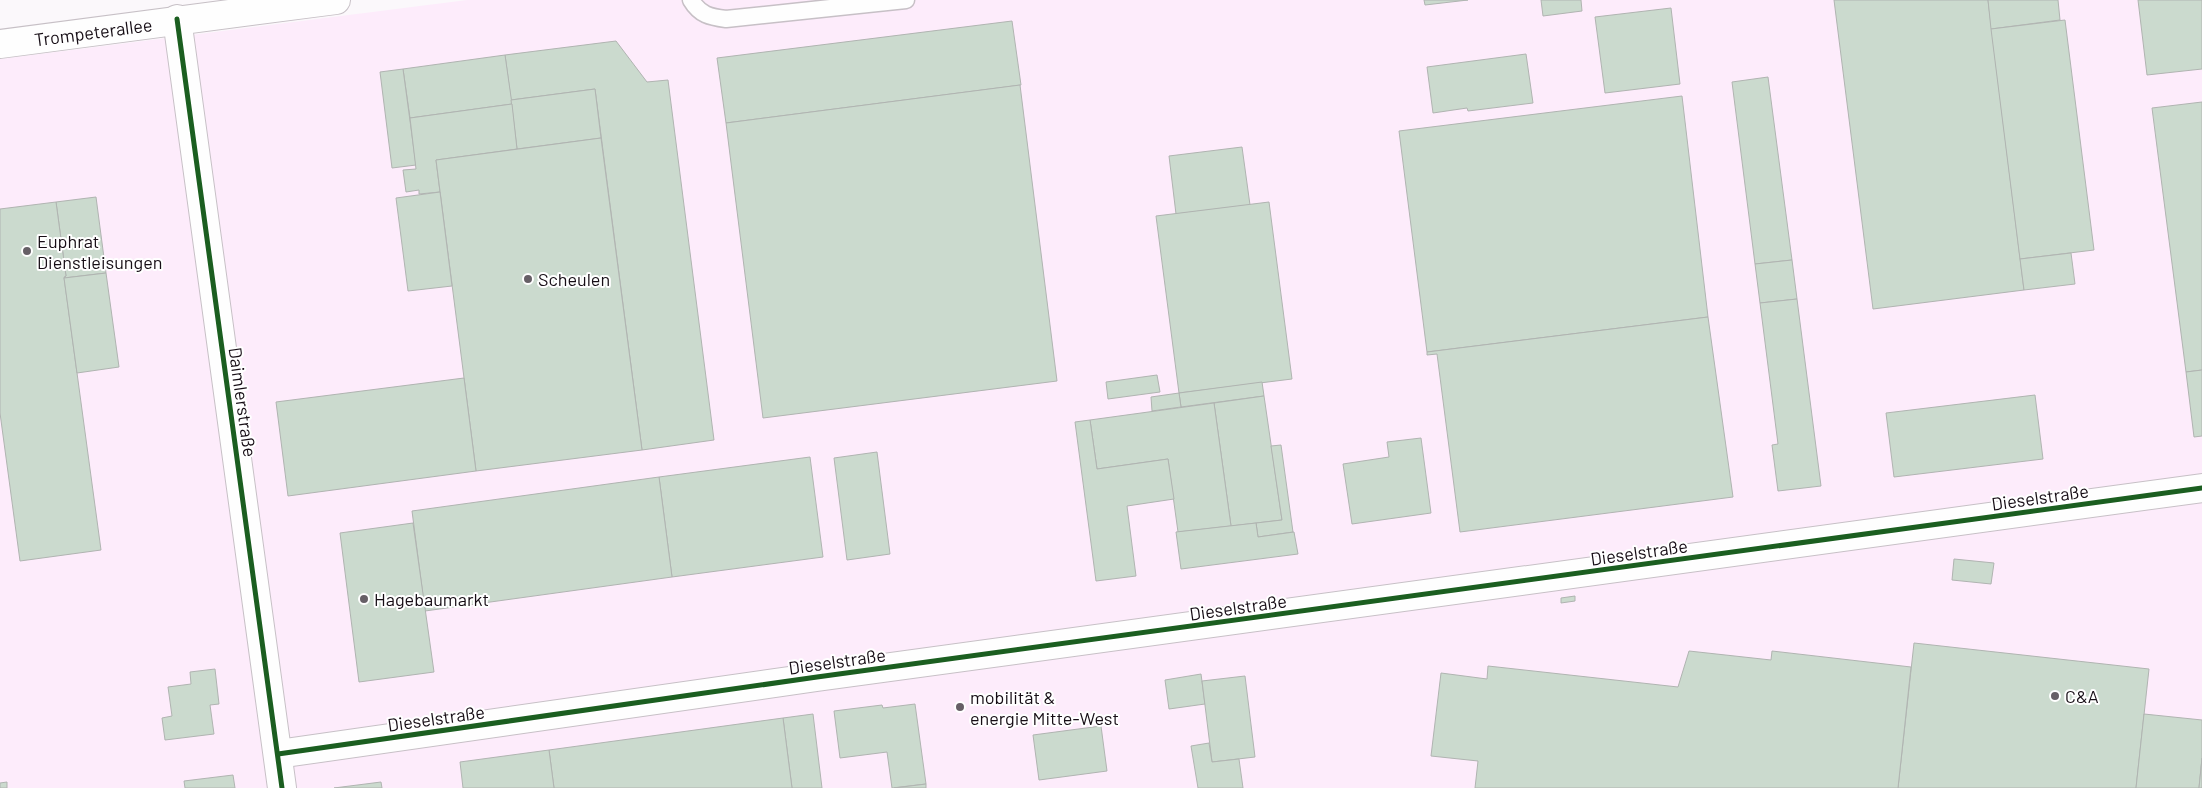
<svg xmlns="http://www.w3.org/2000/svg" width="2202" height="788" viewBox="0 0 2202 788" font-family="Barlow,sans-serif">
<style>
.built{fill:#fdecfb}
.building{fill:#cbdace;stroke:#b0b4b1}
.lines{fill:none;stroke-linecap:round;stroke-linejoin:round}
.lane-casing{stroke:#c7c0c6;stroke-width:19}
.street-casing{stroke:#c7c0c6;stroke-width:30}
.lane{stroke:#fefefe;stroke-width:16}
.street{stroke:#fefefe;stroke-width:28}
.cycleway-casing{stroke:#fff;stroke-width:8}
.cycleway{stroke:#1b5e20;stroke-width:5}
.poi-dot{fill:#665f66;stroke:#fff;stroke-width:2}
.labels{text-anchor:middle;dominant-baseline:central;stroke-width:4;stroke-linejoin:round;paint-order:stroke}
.street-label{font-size:18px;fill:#160d15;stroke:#fff}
.poi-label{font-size:18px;fill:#160d15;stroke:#fff;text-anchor:start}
</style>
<rect width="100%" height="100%" fill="#fbf8fb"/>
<path class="built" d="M467,0H2202V788H0V59Z"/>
<g class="building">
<path d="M1424,0H1468L1425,5Z"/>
<path d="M1541,0H1581L1582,11L1543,16Z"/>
<path d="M1834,0H1988L2024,290L1873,309Z"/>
<path d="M1988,0H2058L2060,20L1991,29Z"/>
<path d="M2138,0H2202V69L2147,75Z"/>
<path d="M1671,8L1680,84L1605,93L1595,17Z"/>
<path d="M2065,20L2094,250L2020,259L1991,29Z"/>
<path d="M1012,21L1021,85L726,123L717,58Z"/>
<path d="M616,41L647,82L668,80L714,440L642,450L595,89L511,100L505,55Z"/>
<path d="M1526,54L1533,103L1468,111L1467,108L1433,113L1427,67Z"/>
<path d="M505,55L512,104L410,118L403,69Z"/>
<path d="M403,69L416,165L392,168L380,72Z"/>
<path d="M1768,77L1792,260L1755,264L1732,82Z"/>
<path d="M1020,85L1057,381L763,418L726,123Z"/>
<path d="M595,89L601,138L517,149L511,100Z"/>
<path d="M1682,96L1708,317L1427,352L1399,131Z"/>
<path d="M2202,102V370L2186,372L2152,108Z"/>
<path d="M512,104L517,149L436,160L440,192L419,194V190L406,192L403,170L416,169L410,118Z"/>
<path d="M601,138L642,450L476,471L436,160Z"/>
<path d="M1242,147L1250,205L1176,214L1169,156Z"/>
<path d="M440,192L452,286L408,291L396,198Z"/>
<path d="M96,197L106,273L64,278L66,276L56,202Z"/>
<path d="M56,202L66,276L64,277L101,550L20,561L0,413V209Z"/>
<path d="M1269,202L1292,379L1179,393L1156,216Z"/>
<path d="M2071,253L2075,284L2024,290L2020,259Z"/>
<path d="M1792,260L1797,299L1760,303L1755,264Z"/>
<path d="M106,273L119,367L77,373L64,278Z"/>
<path d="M1797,299L1821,486L1778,491L1772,445L1778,444L1760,303Z"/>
<path d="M1708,317L1733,497L1460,532L1437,354L1427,355V352Z"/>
<path d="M2202,370V436L2194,437L2186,372Z"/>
<path d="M1157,375L1160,392L1108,399L1106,382Z"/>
<path d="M464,378L476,471L288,496L276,402Z"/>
<path d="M1262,382L1264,396L1181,407L1179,393Z"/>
<path d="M1179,393L1181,407L1152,411L1151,397Z"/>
<path d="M2035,395L2043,459L1894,477L1886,413Z"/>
<path d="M1264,396L1282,520L1231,526L1214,403Z"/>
<path d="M1214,403L1231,526L1178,532L1168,459L1097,469L1090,420Z"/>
<path d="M1090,420L1097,469L1168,459L1174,499L1127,506L1136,576L1096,581L1075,422Z"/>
<path d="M1421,438L1431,513L1352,524L1343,464L1389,457L1387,442Z"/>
<path d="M1281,445L1293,532L1258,537L1256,523L1282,520L1271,446Z"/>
<path d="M877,452L890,554L847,560L834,458Z"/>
<path d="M810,457L823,557L672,577L659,477Z"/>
<path d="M659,477L672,577L425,611L412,511Z"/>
<path d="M413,523L434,672L359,682L340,533Z"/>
<path d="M1256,523L1258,537L1294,532L1298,554L1181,569L1176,532Z"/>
<path d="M1954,559L1994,563L1991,584L1952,580Z"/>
<path d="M1575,596V601L1561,603V598Z"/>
<path d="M1914,643L2149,669L2136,788H1898Z"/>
<path d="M1689,651L1771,660L1772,651L1911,667L1898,788H1475L1478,761L1431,756L1441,673L1487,679L1488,666L1678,687Z"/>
<path d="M215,669L219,704L210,705L214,734L165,740L162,718L172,716L168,687L191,684L190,672Z"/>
<path d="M1201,674L1205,704L1169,709L1165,680Z"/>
<path d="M1245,676L1255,757L1212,762L1202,681Z"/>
<path d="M915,704L926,784L892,788L887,752L840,758L834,711L882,705L883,708Z"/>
<path d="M813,714L822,788H792L783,718Z"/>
<path d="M2144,714L2202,720V758L2199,788H2136Z"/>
<path d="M783,718L792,788H554L549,750Z"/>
<path d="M1101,726L1107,771L1039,780L1033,735Z"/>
<path d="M1209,743L1212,762L1239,759L1243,788H1198L1191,746Z"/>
<path d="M549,750L554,788H463L460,762Z"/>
<path d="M2202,758V788H2199Z"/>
<path d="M233,775L235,788H185L184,781Z"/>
<path d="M7,782V788H0V783Z"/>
<path d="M381,782L382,788H334Z"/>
<path d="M926,784V788H894Z"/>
</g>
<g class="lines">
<defs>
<path id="lane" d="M691,0C700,15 710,17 726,19L906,0"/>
<g id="street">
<path d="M177,19L282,788"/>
<path id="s1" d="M0,44L336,0"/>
<path d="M278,754L817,677L2202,488"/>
</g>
</defs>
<use href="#lane" class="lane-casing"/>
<use href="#street" class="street-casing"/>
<use href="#lane" class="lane"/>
<use href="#street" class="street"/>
<defs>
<g id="cycleway">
<path d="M177,19L282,788"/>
<path d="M278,754L817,677L2202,488"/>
</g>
</defs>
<use href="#cycleway" class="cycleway-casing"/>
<use href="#cycleway" class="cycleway"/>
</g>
<g class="poi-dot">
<circle cx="27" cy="251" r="5"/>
<circle cx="528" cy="279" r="5"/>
<circle cx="364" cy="599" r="5"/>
<circle cx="2055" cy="696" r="5"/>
<circle cx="960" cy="707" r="5"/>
</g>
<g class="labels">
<g class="street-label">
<text stroke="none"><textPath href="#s1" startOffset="94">Trompeterallee</textPath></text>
<text transform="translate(243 402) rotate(82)">Daimlerstraße</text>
<text transform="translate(2040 497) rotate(-8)">Dieselstraße</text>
<text transform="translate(1639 552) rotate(-8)">Dieselstraße</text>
<text transform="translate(1238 607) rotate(-8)">Dieselstraße</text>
<text transform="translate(837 661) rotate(-8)">Dieselstraße</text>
<text transform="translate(436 718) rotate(-8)">Dieselstraße</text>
</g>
<g class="poi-label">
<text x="37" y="241">Euphrat<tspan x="37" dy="21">Dienstleisungen</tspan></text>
<text x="538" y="279">Scheulen</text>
<text x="374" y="599">Hagebaumarkt</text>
<text x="2065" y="696">C&amp;A</text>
<text x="970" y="697">mobilität &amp;<tspan x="970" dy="21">energie Mitte-West</tspan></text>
</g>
</g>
</svg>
